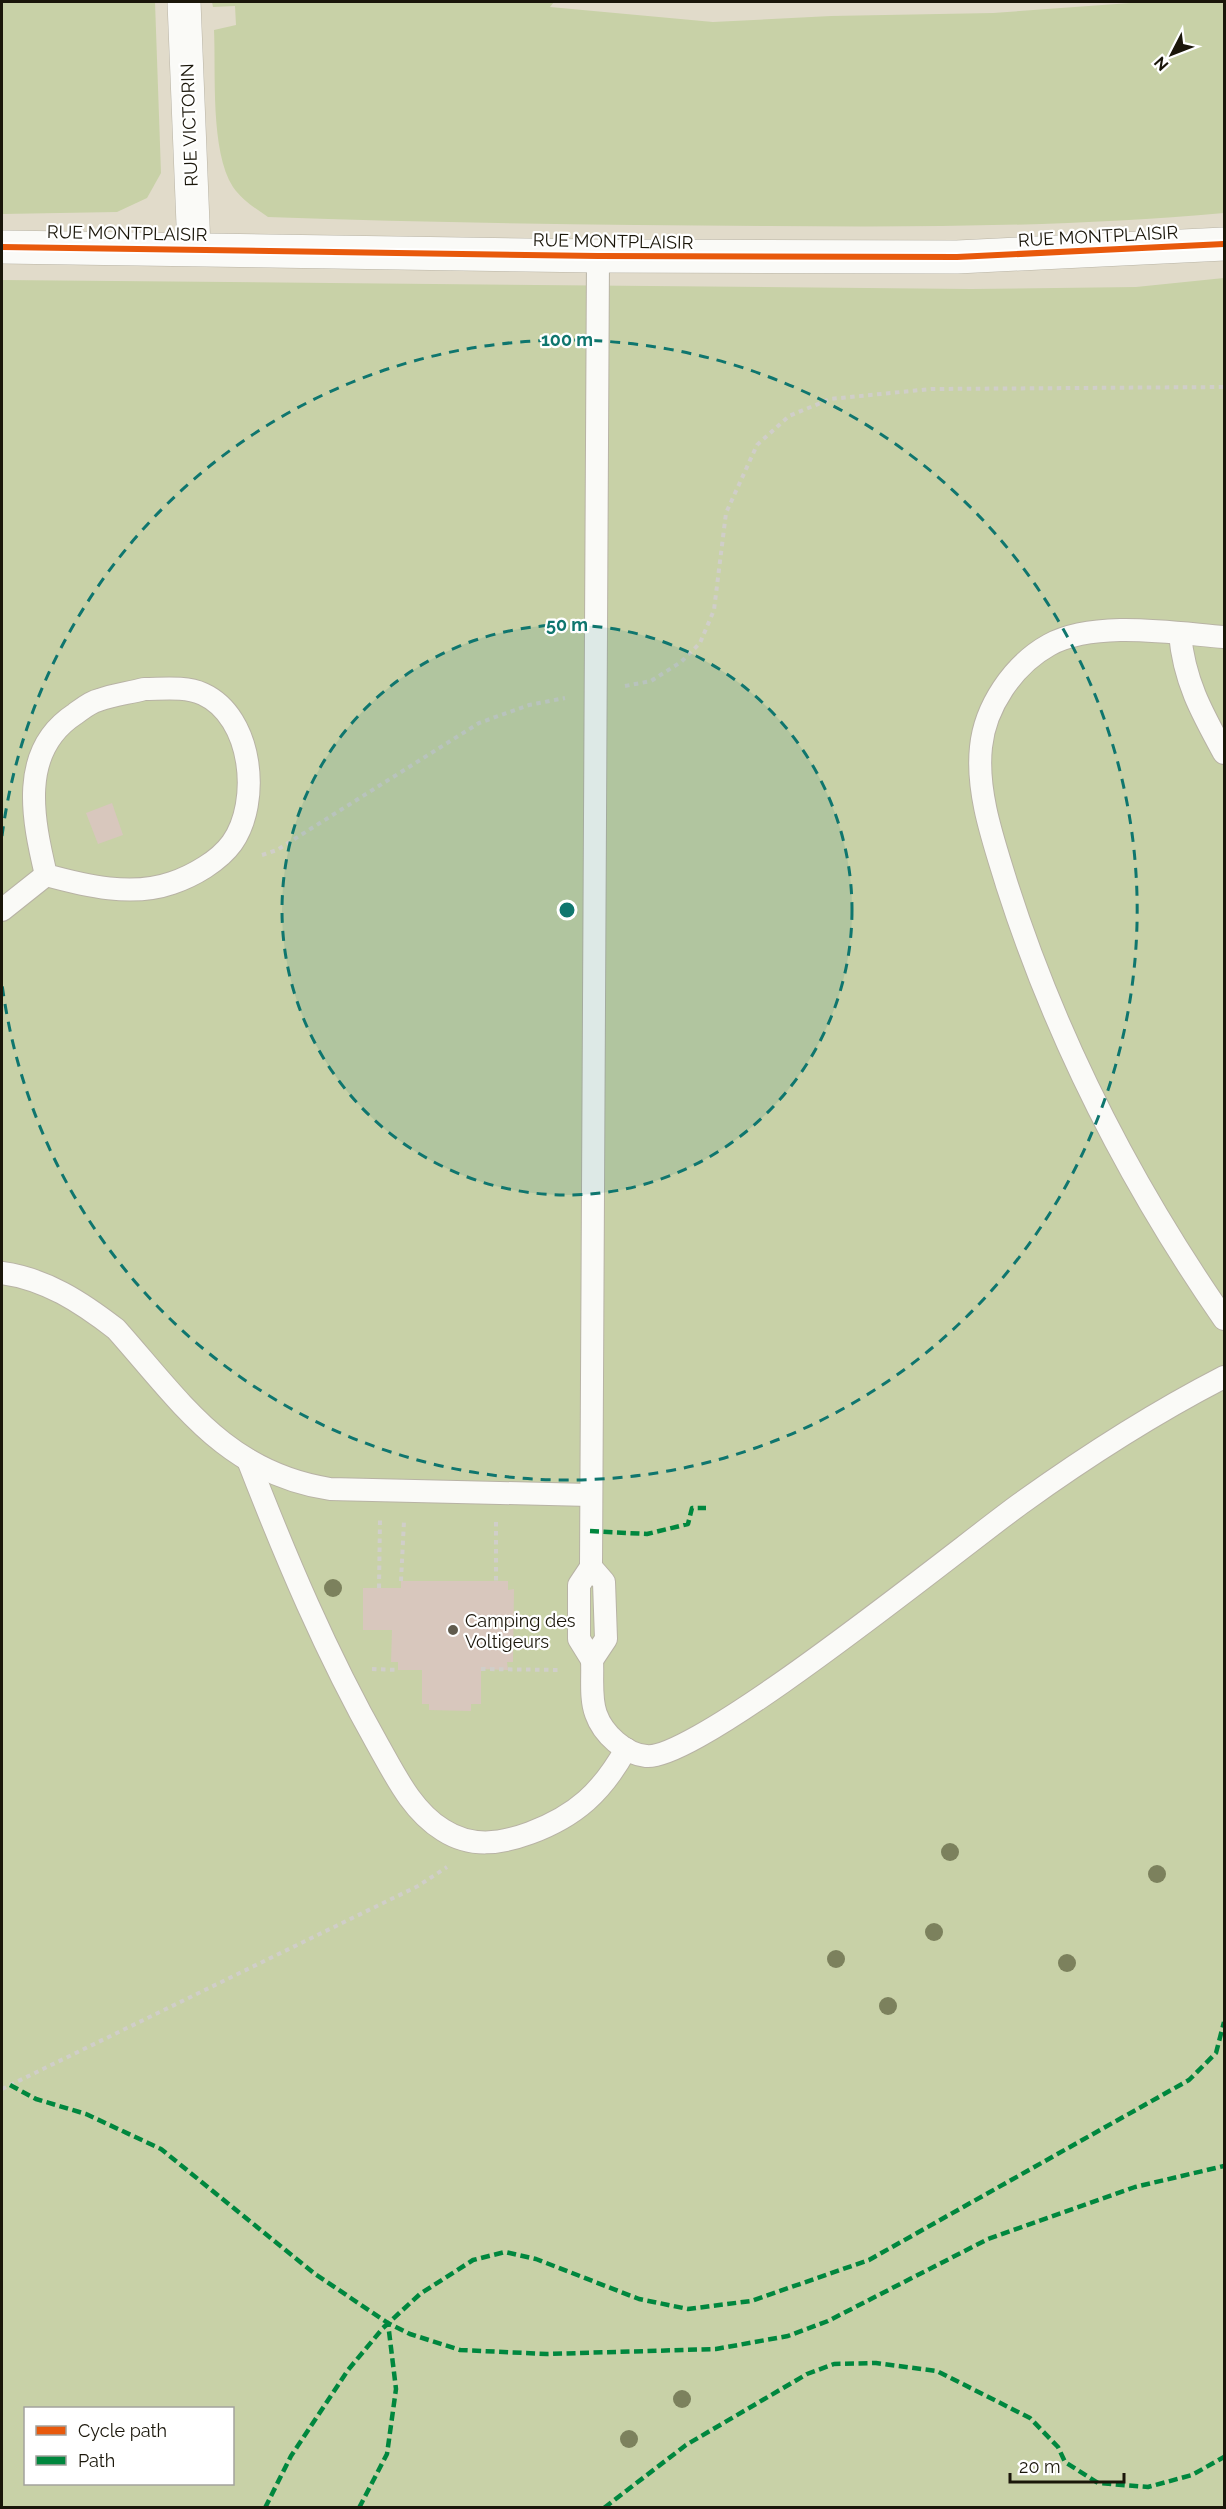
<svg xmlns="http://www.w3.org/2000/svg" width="1226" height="2509" viewBox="0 0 1226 2509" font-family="Raleway,sans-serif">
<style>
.green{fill:#c8d1a7;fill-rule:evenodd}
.building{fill:#d8c7bd}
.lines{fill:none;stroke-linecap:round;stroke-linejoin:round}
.lane-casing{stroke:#b8b3a5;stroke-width:24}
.street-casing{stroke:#b8b3a5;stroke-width:34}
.secondary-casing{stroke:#b8b3a5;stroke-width:34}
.path{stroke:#d0cec9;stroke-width:4;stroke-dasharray:4.5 4.5;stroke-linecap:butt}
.lane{stroke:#fafaf7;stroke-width:22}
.street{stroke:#fafaf7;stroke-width:33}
.secondary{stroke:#fafaf7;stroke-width:33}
.quiet{stroke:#00873e;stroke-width:4.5;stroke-dasharray:9 4.5;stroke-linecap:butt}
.cycleway-casing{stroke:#fff;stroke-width:10}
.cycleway{stroke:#e8590c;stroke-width:6}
.tree{fill:#7c815d}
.ring{fill:none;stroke:#0f766e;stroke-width:3;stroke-dasharray:10 8}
.poi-dot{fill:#605b4d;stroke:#fff;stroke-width:2}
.labels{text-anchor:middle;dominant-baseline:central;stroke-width:4.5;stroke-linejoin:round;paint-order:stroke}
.street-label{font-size:18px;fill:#1a160a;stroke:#fff}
.poi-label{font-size:18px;fill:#1a160a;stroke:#fff;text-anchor:start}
.centre{fill:#0f766e;stroke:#fff;stroke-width:3}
.ring-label{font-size:18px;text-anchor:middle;font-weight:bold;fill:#0f766e;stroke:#fff;stroke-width:4.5;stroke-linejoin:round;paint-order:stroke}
</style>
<rect width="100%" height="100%" fill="#e1dbca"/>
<g class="green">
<path d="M2,2H155L161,173L147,198L117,212L2,214Z"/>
<path d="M212,2H554L550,7L713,22L831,16L993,13L1144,2H1224V213C1072,227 921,227 768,226C602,225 435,223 268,217C255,208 243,201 233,187C210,151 216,73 214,30L236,25L235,6L213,7Z"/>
<path d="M1224,278V2507L2,2508V280L971,289L1136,287ZM26,2408H232V2484H26Z"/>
</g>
<g class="building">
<path d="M112,803L123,835L98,844L86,813Z"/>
<path d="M401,1581H508V1590L514,1589L513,1662H507L508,1670L481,1669V1704H471V1711L429,1710V1704H422V1670H398V1662H391L392,1630H363V1588H401Z"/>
</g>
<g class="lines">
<defs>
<g id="lane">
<path d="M1180,634C1184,681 1202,713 1224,753"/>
<path d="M1224,637C1173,633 1095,620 1049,645C1013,665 985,707 981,747C976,793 994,842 1007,885C1057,1041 1131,1185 1224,1319"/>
<path d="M144,689C163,689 185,686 203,694C253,717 261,802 232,843C219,861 193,876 172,883C132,897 86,886 46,875C33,820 18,751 75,714C82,709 90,702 99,700C113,695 129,693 144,689Z"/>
<path d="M2,910L46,875"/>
<path d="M2,1273C46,1279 81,1302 116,1329C181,1402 226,1473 330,1489L590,1495"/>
<path d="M248,1460C286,1558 326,1653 378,1745C395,1775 412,1811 443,1830C471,1848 500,1844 530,1833C576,1816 602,1792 626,1749"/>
<path d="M591,1567L604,1582L606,1639L592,1660L579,1639V1585L591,1567L598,256"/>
<path d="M592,1660C593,1677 590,1698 596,1714C603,1734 625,1754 646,1756C697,1762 963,1545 1020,1504C1084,1458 1154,1413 1224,1377"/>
</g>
<path id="street" d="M184,2L194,249"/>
<path id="secondary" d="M2,247L598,256L957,257L1224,244"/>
</defs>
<use href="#lane" class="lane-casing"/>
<use href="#street" class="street-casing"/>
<use href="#secondary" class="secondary-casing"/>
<g class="path">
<path d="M625,686L651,681L681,662L700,643L714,610L726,513L757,445L789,416L830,399L931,389L1224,387"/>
<path d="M262,855L277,850L479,723L529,705L565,698"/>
<path d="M496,1522V1581"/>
<path d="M401,1581L404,1521"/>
<path d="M379,1588L380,1520"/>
<path d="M372,1669L398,1670"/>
<path d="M481,1669L561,1670"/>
<path d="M2,2089L418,1886L447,1867"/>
</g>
<use href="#lane" class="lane"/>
<use href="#street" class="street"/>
<use href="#secondary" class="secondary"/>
<g class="quiet">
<path d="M590,1531L647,1534L688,1524L692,1508H706"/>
<path d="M10,2085L36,2099L86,2114L161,2149L315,2274L388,2323L410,2334L460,2350L547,2354L716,2349L788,2336L828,2321L988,2239L1135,2187L1224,2166"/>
<path d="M265,2508L291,2456L348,2370L383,2328L420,2294L473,2260L505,2252L536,2259L639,2299L688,2309L751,2301L869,2260L1189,2080L1216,2053L1224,2022"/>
<path d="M359,2508L387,2454L396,2389L388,2323"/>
<path d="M604,2508L686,2445L807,2374L834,2364L876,2363L937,2371L1030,2418L1058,2447L1065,2462L1098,2483L1148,2487L1192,2475L1224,2457"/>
</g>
<defs>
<path id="cycleway" d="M2,247L598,256L957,257L1224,244"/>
</defs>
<use href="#cycleway" class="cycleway-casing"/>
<use href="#cycleway" class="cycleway"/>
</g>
<g class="tree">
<circle cx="333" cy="1588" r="9"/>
<circle cx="950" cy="1852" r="9"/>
<circle cx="1157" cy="1874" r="9"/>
<circle cx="934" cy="1932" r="9"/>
<circle cx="836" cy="1959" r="9"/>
<circle cx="1067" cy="1963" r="9"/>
<circle cx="888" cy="2006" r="9"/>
<circle cx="682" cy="2399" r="9"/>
<circle cx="629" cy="2439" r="9"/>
</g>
<circle cx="567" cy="910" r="285" fill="#0f766e" fill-opacity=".12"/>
<g class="ring">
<circle cx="567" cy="910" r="285"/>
<path d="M2 836A570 570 0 1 1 2 984"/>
</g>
<circle class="poi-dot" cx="453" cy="1630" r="6"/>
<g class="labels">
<g class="street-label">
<text transform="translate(189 125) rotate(-92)">RUE VICTORIN</text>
<text transform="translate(127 233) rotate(1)">RUE MONTPLAISIR</text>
<text transform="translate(1098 236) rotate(-3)">RUE MONTPLAISIR</text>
<text transform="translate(613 241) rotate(1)">RUE MONTPLAISIR</text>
</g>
<g class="poi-label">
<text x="465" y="1620">Camping des<tspan x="465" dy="21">Voltigeurs</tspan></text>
</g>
</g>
<circle cx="567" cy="910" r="9" class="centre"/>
<g class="ring-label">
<text x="567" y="346">100 m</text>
<text x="567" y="631">50 m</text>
</g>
<rect width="1226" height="2509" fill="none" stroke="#1a160a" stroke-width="6"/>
<rect x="24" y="2407" width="210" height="78" fill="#ffffff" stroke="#a3a29d" stroke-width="1.5"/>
<rect x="36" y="2426" width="30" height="9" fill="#e8590c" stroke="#a3a29d" stroke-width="1.5"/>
<text x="78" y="2437" font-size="18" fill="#1a160a">Cycle path</text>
<rect x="36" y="2456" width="30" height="9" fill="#00873e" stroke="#a3a29d" stroke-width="1.5"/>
<text x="78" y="2467" font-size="18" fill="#1a160a">Path</text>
<g transform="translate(1172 54) rotate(228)" stroke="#ffffff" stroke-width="4.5" paint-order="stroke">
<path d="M0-4.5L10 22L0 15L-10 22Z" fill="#1a160a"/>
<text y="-9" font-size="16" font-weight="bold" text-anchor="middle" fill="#1a160a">N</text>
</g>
<path d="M1010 2473v9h114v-9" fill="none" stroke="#1a160a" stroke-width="3"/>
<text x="1019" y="2473" font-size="18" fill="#1a160a" stroke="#ffffff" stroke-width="4.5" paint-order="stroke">20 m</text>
</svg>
